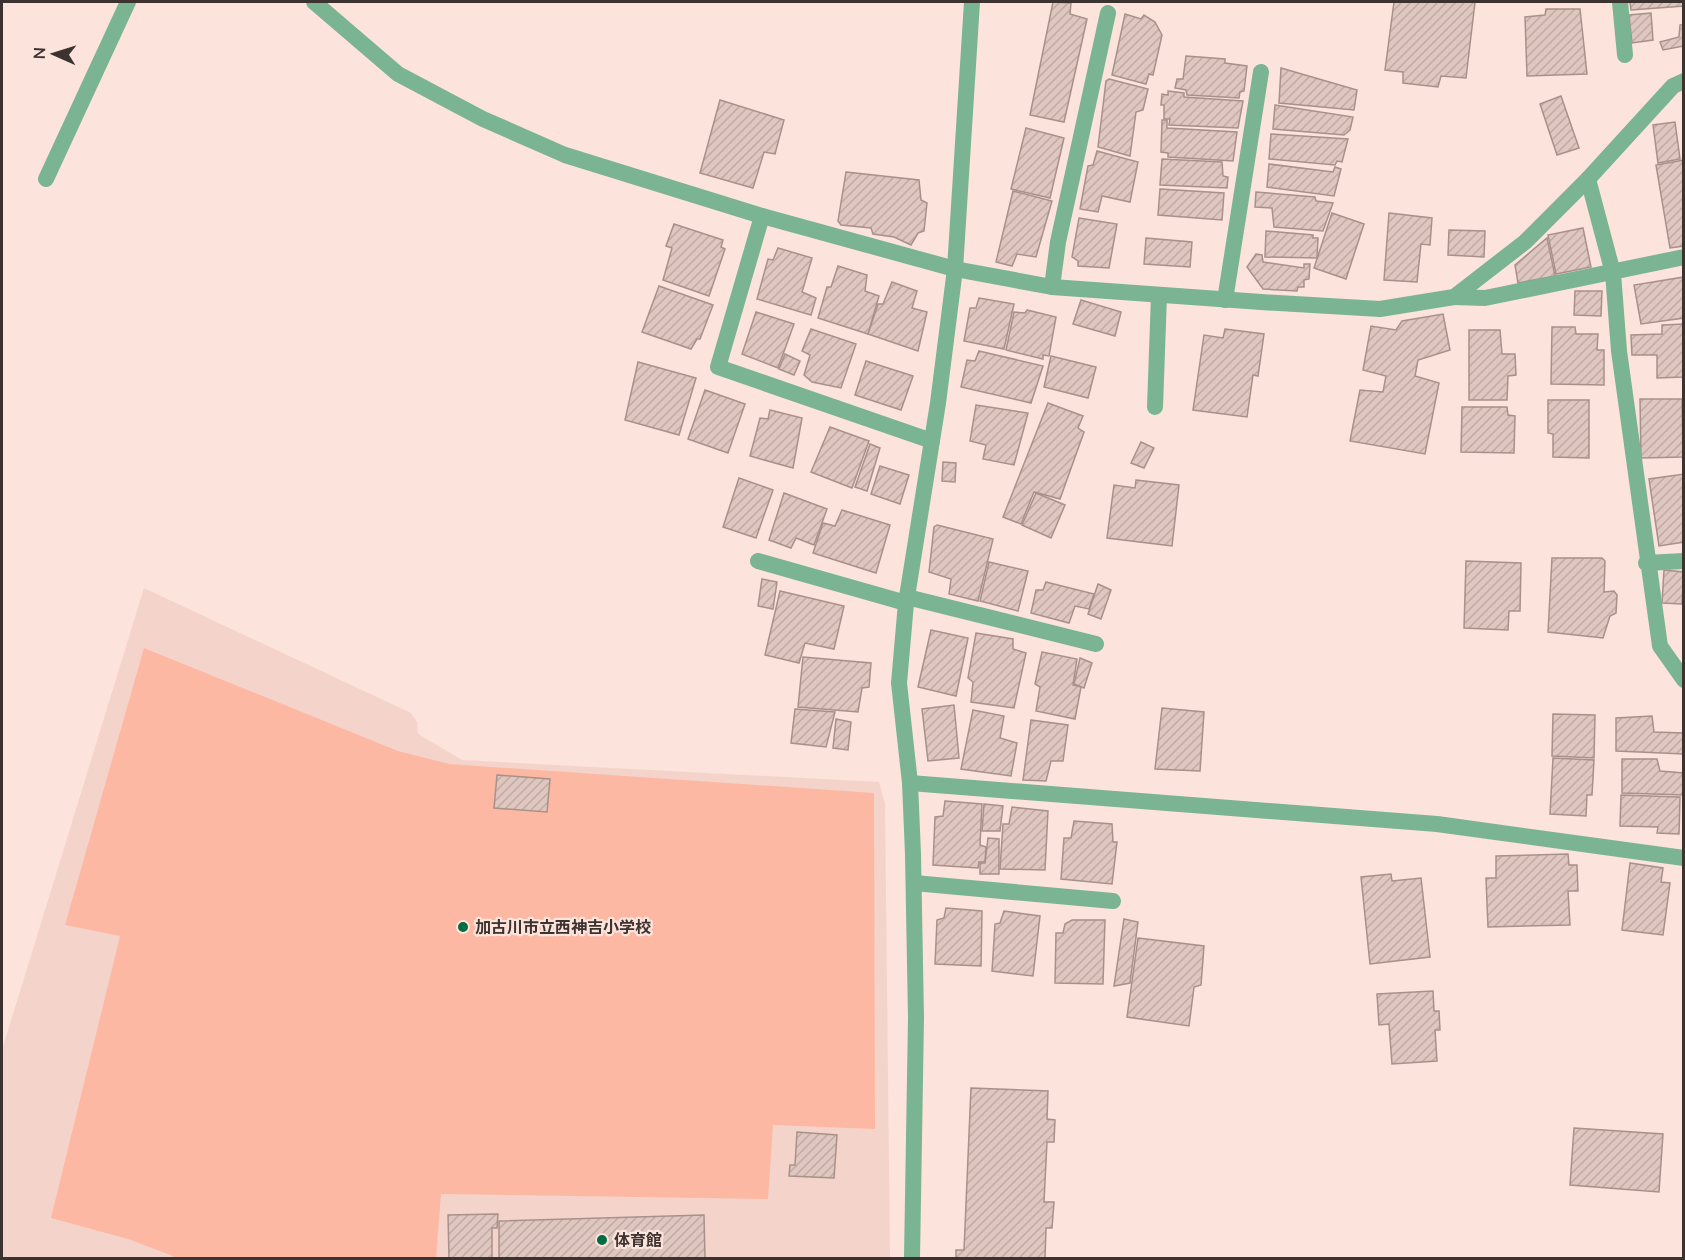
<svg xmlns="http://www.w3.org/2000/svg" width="1685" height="1260" viewBox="0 0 1685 1260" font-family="Mulish,'Noto Sans JP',sans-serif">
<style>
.built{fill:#f4d4ca}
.grass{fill:#fdb8a3}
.building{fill:url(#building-hatch);stroke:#a8918a;stroke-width:1.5}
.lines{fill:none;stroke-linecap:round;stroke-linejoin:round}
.service{stroke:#7ab493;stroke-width:16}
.minor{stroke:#7ab493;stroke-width:16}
.tertiary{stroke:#7ab493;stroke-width:16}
.poi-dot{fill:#016b41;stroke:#fce3db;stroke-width:2}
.labels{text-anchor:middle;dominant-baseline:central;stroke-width:4.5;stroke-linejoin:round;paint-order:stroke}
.poi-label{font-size:16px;font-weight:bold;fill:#3c322f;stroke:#fce3db;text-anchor:start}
</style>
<defs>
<pattern id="building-hatch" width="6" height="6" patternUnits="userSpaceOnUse" patternTransform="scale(1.5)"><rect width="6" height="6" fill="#dfc6bf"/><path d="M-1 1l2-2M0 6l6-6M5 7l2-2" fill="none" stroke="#c0aba4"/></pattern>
</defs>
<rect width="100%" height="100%" fill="#fce3db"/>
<path class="built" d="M144,588L411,713L417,722L418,734L462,760L879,782L885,804L890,1258H2V1050Z"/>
<path class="grass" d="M144,648L398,751L449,764L874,793L875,1129L773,1125L768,1199L441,1194L436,1258H174L173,1256L128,1239L51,1218L120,936L65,925Z"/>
<g class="building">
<path d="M1053,2L1071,3L1070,14L1087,19L1064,122L1030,115Z"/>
<path d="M1394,2H1475L1466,78L1441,76L1438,87L1403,83V72L1385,70Z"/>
<path d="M1630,2H1684V6L1631,10Z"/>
<path d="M1546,9H1580L1587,74L1527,76L1525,17L1545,15Z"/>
<path d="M1651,13L1653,40L1632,43L1629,15Z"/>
<path d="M1125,14L1141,19L1144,15L1155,22L1162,35L1153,75L1149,74L1146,84L1112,75Z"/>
<path d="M1680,25H1684V46L1663,50L1660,42L1679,37Z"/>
<path d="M1186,56L1225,59V63L1247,66L1244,91L1240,92L1239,98L1187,95L1186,90L1175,88L1177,79H1183Z"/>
<path d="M1281,68L1357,90L1354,110L1279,103Z"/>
<path d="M1109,79L1148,89L1143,110L1136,112L1130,156L1098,147L1106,81Z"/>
<path d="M1168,91L1184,93V97L1243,101L1238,128L1169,125L1170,119H1164V105H1161L1162,94L1168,95Z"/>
<path d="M1561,96L1579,148L1557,155L1540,104Z"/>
<path d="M720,100L784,120L775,154L764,152L753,188L700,173Z"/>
<path d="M1275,105L1353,117L1350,130L1344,135L1273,129Z"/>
<path d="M1162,120H1167V128L1237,132L1233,161L1168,157V153L1161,152Z"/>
<path d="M1675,122L1680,159L1658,163L1653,125Z"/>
<path d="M1026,128L1064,138L1050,198L1011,189Z"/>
<path d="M1271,134L1348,139L1342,162L1337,161L1335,165L1269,159Z"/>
<path d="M1097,151L1138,162L1130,202L1102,196L1098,212L1080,209L1088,166L1093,165Z"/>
<path d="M1162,159L1222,162L1223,176L1228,177L1227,188L1160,185Z"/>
<path d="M1684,160V246L1670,248L1656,165Z"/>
<path d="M1269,164L1333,172L1335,167L1341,169L1334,196L1267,187Z"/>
<path d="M846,172L919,180L921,200L927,203L924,231L918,233L911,245L894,237L873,234L871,228L841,225L838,221Z"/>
<path d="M1160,189L1224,193L1222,220L1158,215Z"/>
<path d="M1013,191L1052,201L1036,257L1017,254L1012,266L996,262Z"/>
<path d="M1256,192L1315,197L1316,201L1333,203L1323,231L1274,227L1272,208L1255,207Z"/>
<path d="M1332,213L1364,224L1346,279L1314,268Z"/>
<path d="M1389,213L1432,218L1430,245L1421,244L1417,282L1384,280Z"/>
<path d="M1079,218L1117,224L1109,268L1078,266V261L1072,257Z"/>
<path d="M674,224L723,240L721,247L725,249L709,296L663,280L672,248L666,246Z"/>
<path d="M1583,228L1591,267L1556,274L1548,235Z"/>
<path d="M1449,230L1485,231L1484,257L1448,255Z"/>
<path d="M1266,231L1313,235V238H1318L1317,258L1265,257Z"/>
<path d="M1146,238L1192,242L1190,267L1144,264Z"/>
<path d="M1547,238L1555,276L1518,283L1515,265Z"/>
<path d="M778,248L812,258L802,292L816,298L811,315L757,299L768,259L773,260Z"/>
<path d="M1256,254L1262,255L1263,262L1304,268V264H1310L1309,279L1304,280V287H1298L1297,291L1263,289L1247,267Z"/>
<path d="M838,266L867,275L865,291L879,296L868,334L818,318L827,287H831Z"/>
<path d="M1684,277V318L1641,324L1634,285Z"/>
<path d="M892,282L917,291L912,308L927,312L918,351L868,334L878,304H883Z"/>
<path d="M659,286L713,305L700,339H697L691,349L642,332Z"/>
<path d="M1575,291H1602L1601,316L1574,315Z"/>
<path d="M979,298L1014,304L1004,349L964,341L970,308H976Z"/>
<path d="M1081,300L1121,312L1115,336L1073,324Z"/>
<path d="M1027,310L1056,317L1049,356L1043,355V359L1006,350L1014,312L1025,313Z"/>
<path d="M756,312L794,324L778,368L742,354Z"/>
<path d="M1443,314L1450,350L1418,360L1415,376L1439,383L1425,454L1350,441L1360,390L1383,392L1386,376L1363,370L1371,326L1396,330L1402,321Z"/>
<path d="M1684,324V377L1657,378V355H1632L1631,335L1662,334V325Z"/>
<path d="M1552,327H1575L1576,334H1598L1597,350H1604V385L1551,384Z"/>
<path d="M811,329L856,344L841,388L812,382L804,375L810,355L802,351Z"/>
<path d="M1225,329L1264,334L1258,376L1253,375L1247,417L1193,410L1204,335L1223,338Z"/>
<path d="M1469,330H1500L1502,354H1515L1516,375L1508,376L1507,400H1469Z"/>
<path d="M979,351L1043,366L1031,403L961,387L967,360L975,361Z"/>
<path d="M785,354L800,361L794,375L779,369Z"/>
<path d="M1051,356L1096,367L1088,398L1044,387Z"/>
<path d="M866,361L913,376L901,410L855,395Z"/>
<path d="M638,362L696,378L679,435L625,420Z"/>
<path d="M705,390L745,404L728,453L688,439Z"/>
<path d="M1640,399H1682L1683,457L1641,458Z"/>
<path d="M1548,400H1589V458L1553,457V434L1548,433Z"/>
<path d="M1048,403L1083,416L1078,428L1084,432L1060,499L1034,492L1021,524L1003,517Z"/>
<path d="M976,405L1028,413L1014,465L983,459L986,445L970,441Z"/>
<path d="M1462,407H1507L1508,415L1515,416L1514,453L1461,452Z"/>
<path d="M770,410L802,418L793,468L750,456L760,418L768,419Z"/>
<path d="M830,427L869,441L852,488L811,472Z"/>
<path d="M1141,442L1154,448L1144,468L1131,463Z"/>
<path d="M870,444L880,448L867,491L855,487Z"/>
<path d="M943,462L956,463L955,482L942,481Z"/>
<path d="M880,466L909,475L900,504L871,494Z"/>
<path d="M1684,474V542L1659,546L1649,479Z"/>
<path d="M739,478L773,490L756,538L723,527Z"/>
<path d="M1136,480L1179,485L1172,546L1107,538L1114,485L1135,488Z"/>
<path d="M784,493L827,509L814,545L796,538L791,548L769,540Z"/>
<path d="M1036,493L1065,505L1051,538L1022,525Z"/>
<path d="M842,510L890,525L876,573L813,553L823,523L835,526Z"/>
<path d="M937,525L993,539L978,601L949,594L951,579L929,572L934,527Z"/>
<path d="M1552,558H1602L1605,561L1604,592L1614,591L1617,595L1616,613L1610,616L1603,638L1548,632Z"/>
<path d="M1466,561L1521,563L1520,611H1509L1508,630L1464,628Z"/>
<path d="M989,562L1028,571L1018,611L980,601Z"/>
<path d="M1664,570L1684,572L1682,604L1662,603Z"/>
<path d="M762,579L777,582L773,609L758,606Z"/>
<path d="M1046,582L1094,594L1089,609L1075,606L1069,623L1031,613L1036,590H1043Z"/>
<path d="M1098,584L1111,590L1101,619L1088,614Z"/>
<path d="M780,591L844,606L834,649L805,643L799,663L765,655Z"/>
<path d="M931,630L968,638L956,696L918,687Z"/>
<path d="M976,633L1013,639V649L1026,653L1014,708L971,702L973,682L968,678Z"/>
<path d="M1042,652L1077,659L1073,685L1081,687L1075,719L1036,711L1040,687L1035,684Z"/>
<path d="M803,657L871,663L869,687L862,688L858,712L798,707Z"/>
<path d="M1080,658L1092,663L1084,688L1074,684Z"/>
<path d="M954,705L959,758L928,761L922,709Z"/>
<path d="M1162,708L1204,712L1200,771L1155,769Z"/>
<path d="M795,709L835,712L826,747L791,743Z"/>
<path d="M973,710L1004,716L1000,738L1017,743L1011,776L961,769Z"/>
<path d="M1553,714L1595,715L1594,758L1552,756Z"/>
<path d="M1652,716L1654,732L1684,733V754L1616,751V718Z"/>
<path d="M836,719L851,722L848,750L833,748Z"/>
<path d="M1031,720L1068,725L1063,761H1051L1046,781L1023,780Z"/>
<path d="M1553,758L1594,760L1592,795H1587L1586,816L1550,814Z"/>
<path d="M1622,759H1657L1660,771L1684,773V795L1622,793Z"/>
<path d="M497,775L550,779L547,812L494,808Z"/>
<path d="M1621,795L1680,797L1679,834L1657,833L1658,827L1620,826Z"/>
<path d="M945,801L982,804L980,845L986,847L985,862H979L978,868L933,865L935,817L943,816Z"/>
<path d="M984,804L1003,806L1000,831H982Z"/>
<path d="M1012,807L1048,811L1045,870L1000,869L1003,824H1009Z"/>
<path d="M1074,821L1112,824L1113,842H1117L1112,884L1061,879L1064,838H1071Z"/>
<path d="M988,838L999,839V874H980V863H985Z"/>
<path d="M1568,854L1569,865H1577L1578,891H1568L1570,925L1488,927L1486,878H1496V856Z"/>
<path d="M1630,863L1663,868L1661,882L1670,883L1663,935L1622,930Z"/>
<path d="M1391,874L1392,881L1421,878L1430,957L1370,964L1361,877Z"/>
<path d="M946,908L982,911L981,966L935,964L937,920L944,918Z"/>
<path d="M1004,911L1040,916L1033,976L992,971L995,924L1000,923Z"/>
<path d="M1124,919L1138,922L1130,983L1114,986Z"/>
<path d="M1072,920H1105L1103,984L1055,983L1056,933H1063L1065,924Z"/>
<path d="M1138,938L1204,946L1201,985L1194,987L1189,1026L1127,1017Z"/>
<path d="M1433,991L1434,1011H1439L1440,1030H1435L1437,1061L1392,1064L1389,1024L1379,1025L1377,994Z"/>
<path d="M971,1088L1048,1091L1047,1119L1055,1120L1054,1142H1047L1044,1202H1054L1052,1228H1046L1045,1258H956V1250H964Z"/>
<path d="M1574,1128L1663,1134L1659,1192L1570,1185Z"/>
<path d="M797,1132L837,1135L834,1178L789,1176L790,1165H795Z"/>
<path d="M498,1214L497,1228H492V1258H449L448,1215Z"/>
<path d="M704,1215L705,1258H499V1221Z"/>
</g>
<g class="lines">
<g class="service">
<path d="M1155,407L1159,295"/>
<path d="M1646,563L1684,561"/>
</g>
<g class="minor">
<path d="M314,2L398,74L483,119L565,155L762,216L955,269L1052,287L1261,302L1380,309L1454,297L1525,242L1588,179L1673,86L1684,81"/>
<path d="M1620,2L1625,55"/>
<path d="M46,179L128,2"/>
<path d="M1588,179L1613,273L1619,351L1660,646L1684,680"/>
<path d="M762,216L718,367L932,441"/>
<path d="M1052,287L1058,242L1108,13"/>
<path d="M1454,297L1485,298L1684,257"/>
<path d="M1225,300L1261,72"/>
<path d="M758,561L906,603"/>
<path d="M907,597L1096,644"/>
<path d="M910,783L1437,824L1684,858"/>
<path d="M914,883L1113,901"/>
</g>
<path class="tertiary" d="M912,1258L916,1018L913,854L910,783L899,683L906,603L938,403L955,269L972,2"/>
</g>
<g class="poi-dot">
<circle cx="463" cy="927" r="6"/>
<circle cx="602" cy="1240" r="6"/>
</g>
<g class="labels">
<g class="poi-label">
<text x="475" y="927">加古川市立西神吉小学校</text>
<text x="614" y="1240">体育館</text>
</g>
</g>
<rect width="1685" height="1260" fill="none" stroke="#3c322f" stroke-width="6"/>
<g transform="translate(54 54) rotate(273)" stroke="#fce3db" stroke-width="4.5" paint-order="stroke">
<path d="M0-4.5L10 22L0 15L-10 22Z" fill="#3c322f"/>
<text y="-9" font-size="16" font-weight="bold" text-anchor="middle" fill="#3c322f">N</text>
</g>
</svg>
